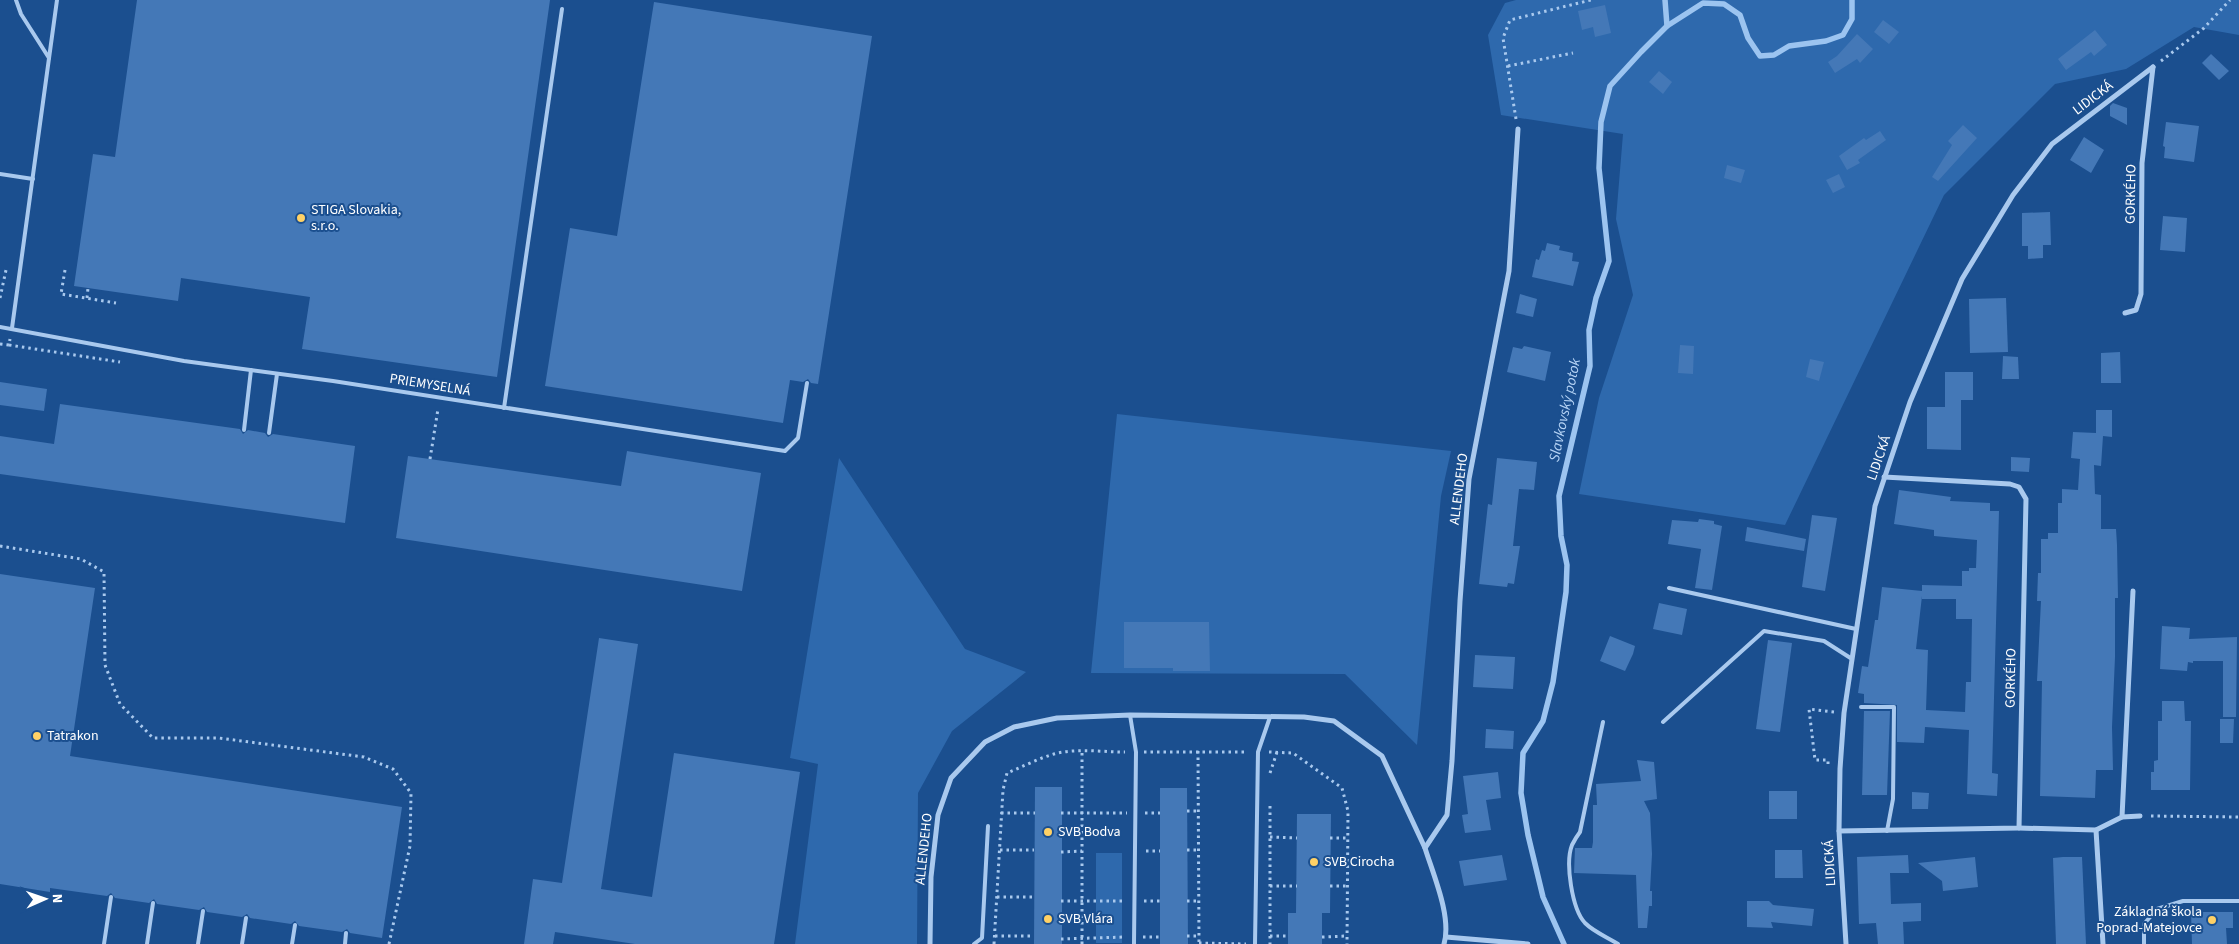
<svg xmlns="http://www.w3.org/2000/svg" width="2239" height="944" viewBox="0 0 2239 944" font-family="'Source Sans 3',sans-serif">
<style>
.green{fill:#2e69ad}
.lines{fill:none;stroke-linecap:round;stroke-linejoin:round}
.stream{stroke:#9cc4f0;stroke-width:5.5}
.building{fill:#4478b7;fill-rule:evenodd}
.path{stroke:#a9c9ee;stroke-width:3;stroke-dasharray:2.5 4;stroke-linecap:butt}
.lane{stroke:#a9c9ee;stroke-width:4}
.street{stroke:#a9c9ee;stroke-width:5}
.poi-dot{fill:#ffd166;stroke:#1b4f8f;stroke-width:2}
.labels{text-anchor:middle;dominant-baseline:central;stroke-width:4;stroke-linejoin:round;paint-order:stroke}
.street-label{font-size:14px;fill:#fff;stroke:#1b4f8f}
.poi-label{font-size:14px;fill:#fff;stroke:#1b4f8f;text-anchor:start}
.water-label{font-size:15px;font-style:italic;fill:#b5d3f5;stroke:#1b4f8f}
</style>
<rect width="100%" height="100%" fill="#1b4f8f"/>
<g class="green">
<path d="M1516,0H2239V35L2194,27L2126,69L2055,84L1944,195L1785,525L1579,494L1599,398L1633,295L1616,219L1623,134L1501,115L1488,35L1505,3Z"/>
<path d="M1117,414L1451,451L1441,496L1417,745L1345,674L1091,673Z"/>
<path d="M839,458L965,649L1026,672L952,731L918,793L917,944H795L818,764L790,758Z"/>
<rect x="1096" y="853" width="26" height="90"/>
</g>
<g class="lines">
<g class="stream">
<path d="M1665,0L1667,26"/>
<path d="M1564,944L1543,897L1528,835L1521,793L1523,753L1543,721L1553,682L1566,592L1567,565L1561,536L1559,496L1590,366L1589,330L1596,298L1609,261L1599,168L1601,122L1610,86L1641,52L1667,26L1703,3L1724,4L1740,15L1748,38L1760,56L1774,55L1789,46L1826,41L1843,35L1852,19V0"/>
</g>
</g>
<g class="building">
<path d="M137,0H550L497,377L302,349L310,297L181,278L178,301L74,286L93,154L115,157Z"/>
<path d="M654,2L872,36L818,384L811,383L808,379L803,382L790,380L783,423L545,386L570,228L617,236Z"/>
<path d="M1605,5L1611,33L1595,37L1593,27L1582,30L1578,11Z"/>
<path d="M1883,20L1899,32L1889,44L1874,32Z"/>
<path d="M2095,30L2107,45L2094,56L2091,52L2066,70L2058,59Z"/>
<path d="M1857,34L1873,49L1860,63L1857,59L1835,73L1828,62L1837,56Z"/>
<path d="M2211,54L2229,71L2219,80L2202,63Z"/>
<path d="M1659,71L1672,82L1663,94L1649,82Z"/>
<path d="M2113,103L2127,108V125L2110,116V106Z"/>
<path d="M2166,122L2199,126L2194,162L2164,158L2165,147L2163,146Z"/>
<path d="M1963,125L1977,138L1938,181L1932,177L1952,145L1948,141Z"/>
<path d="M1880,131L1886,140L1858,160L1860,163L1847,170L1839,156L1864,138L1866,140Z"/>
<path d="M2084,137L2104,150L2091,173L2070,160Z"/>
<path d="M1727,165L1745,170L1741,183L1724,178Z"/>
<path d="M1839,174L1845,187L1833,193L1826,180Z"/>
<path d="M2050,212L2051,245H2043V258L2028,259V246H2022V213Z"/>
<path d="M2163,216L2187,218L2185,252L2160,250Z"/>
<path d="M1547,243L1560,246L1559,250L1573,253L1572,261L1579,262L1573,286L1532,277L1536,259L1539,260L1542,250L1545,251Z"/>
<path d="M1520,294L1537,299L1533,317L1516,313Z"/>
<path d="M2006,298L2008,352L1970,353L1969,299Z"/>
<path d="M1680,345L1694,346L1693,374L1678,373Z"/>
<path d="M1524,346L1551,352L1545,381L1507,372L1513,347L1522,349Z"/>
<path d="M2120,352L2121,383H2101V353Z"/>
<path d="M2003,356L2018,357L2019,379H2002Z"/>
<path d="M1810,359L1824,362L1819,381L1806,377Z"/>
<path d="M1945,372H1973V400H1961V450L1927,449V407H1945Z"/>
<path d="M0,382L47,389L44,411L0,405Z"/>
<path d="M60,404L240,429L243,434L248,430L265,433L268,437L273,434L355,446L345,523L0,474V436L54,444Z"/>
<path d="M2096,410H2112V437L2103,436L2101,466L2094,465L2095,494L2101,495V529H2116L2117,545L2118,598H2115V657L2112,727L2113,770H2096L2095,798L2040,796L2042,681H2037L2041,601H2037L2038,573H2041V539H2048V533H2058V503H2062V489L2078,490L2080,459L2071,458L2073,432L2096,433Z"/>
<path d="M627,451L761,473L742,591L396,538L408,456L621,486Z"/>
<path d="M2011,457L2030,458L2029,472L2011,471Z"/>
<path d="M1497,458L1537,462L1534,490L1519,489L1513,546H1520L1514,584L1508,583L1507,587L1479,584L1488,504L1492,505Z"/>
<path d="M1899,490L1951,497L1950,501L1990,503V511H1999L1992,773L1998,774L1997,796L1967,794L1969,730L1925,727L1924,743L1897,742V705L1864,703V694L1858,693L1862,666L1868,667L1875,620H1878L1882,587L1922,591V585L1962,586V571H1969V568H1976L1977,540L1934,536V530L1894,524ZM1922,596V599H1956V619H1972L1971,682H1966L1965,712L1926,710L1928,650L1916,649Z"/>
<path d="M1812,515L1837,518L1825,591L1802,587Z"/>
<path d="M1699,519L1714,521V524L1722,526L1712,590L1695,588L1701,549L1668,544L1672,520L1698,522Z"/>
<path d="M1747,527L1806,539L1804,551L1745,541Z"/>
<path d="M0,574L95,588L70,756L402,807L382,938L350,933L347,929L342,932L299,926L295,921L291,924L250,918L247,914L242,917L207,912L204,907L199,910L157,904L154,899L149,903L115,898L111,893L107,896L50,888V892L0,884Z"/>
<path d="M1659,603L1687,609L1682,635L1653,629Z"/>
<path d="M1124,622H1209L1210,671H1173V668H1124Z"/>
<path d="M2162,626L2190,628L2189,639L2237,637L2236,717H2223V661H2193V663L2188,662L2187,671L2160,669Z"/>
<path d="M1610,636L1635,646L1633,654L1625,671L1600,661Z"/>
<path d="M599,638L638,644L601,889L652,897L674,753L800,772L774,944H635L555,932L553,944H524L533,879L562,883Z"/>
<path d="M1768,640L1792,643L1780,732L1756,729Z"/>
<path d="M1475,655L1515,657L1513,689L1473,687Z"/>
<path d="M2162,701H2184L2185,721H2191L2190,790H2151V772H2154V761L2158,760V721H2162Z"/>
<path d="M1864,711H1890L1887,795H1862Z"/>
<path d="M2220,719H2234L2233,743H2220Z"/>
<path d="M1486,729L1514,731L1513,749L1485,748Z"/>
<path d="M1637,760L1654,762L1657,799L1644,801L1650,813L1652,854L1650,891H1652V906H1649L1647,928H1638L1636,875L1574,873L1575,848H1592L1593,842V805H1597L1596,784L1641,781Z"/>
<path d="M1498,772L1501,798L1486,800L1491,830L1465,833L1462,815L1468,814L1463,776Z"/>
<path d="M1035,787H1062V944H1034Z"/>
<path d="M1160,788H1187L1188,944H1160Z"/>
<rect x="1769" y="791" width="28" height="28"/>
<path d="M1912,792L1929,793L1928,809H1912Z"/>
<path d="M1297,814H1331L1330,913H1322V944H1288V913H1296Z"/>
<path d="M1775,850H1802L1803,878H1775Z"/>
<path d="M1502,855L1507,880L1464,886L1459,861Z"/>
<path d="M1908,855L1909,873H1890L1891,904L1921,903V921L1903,922L1904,944H1878L1876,923L1859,924L1857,857Z"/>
<path d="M1975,857L1978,887L1943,891L1942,881L1918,863Z"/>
<path d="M2063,857H2082L2086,944H2056L2053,858Z"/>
<path d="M1747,901H1769L1773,905L1814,909L1812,926L1771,922L1773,928L1747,927Z"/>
<path d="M2191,912H2233V928H2226L2227,944H2192Z"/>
</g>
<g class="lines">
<g class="path">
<path d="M2161,61L2204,28L2230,0"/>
<path d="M1508,66L1573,53"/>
<path d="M1516,119L1503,38L1510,20L1591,0"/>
<path d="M65,270L61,294L116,303"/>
<path d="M0,298L6,270H9"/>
<path d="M87,298L88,288"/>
<path d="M0,344L9,345L10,339"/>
<path d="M9,345L120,362"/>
<path d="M430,459L438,409"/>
<path d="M0,546L81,559L104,572L105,665L120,704L153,738H219L364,757L393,769L411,793L410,846L389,944"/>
<path d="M1198,751L1199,944"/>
<path d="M1144,752H1248"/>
<path d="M1269,752L1293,753L1342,788L1348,811L1347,944"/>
<path d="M1828,764V760H1815L1809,709L1834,712"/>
<path d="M1270,773L1277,752"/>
<path d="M1270,806V944"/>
<path d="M1187,811H1198"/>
<path d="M1001,813H1035"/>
<path d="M1061,813H1127"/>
<path d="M1145,813H1160"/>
<path d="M2151,816L2239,817"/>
<path d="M1270,837L1297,838"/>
<path d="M1330,838H1348"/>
<path d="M1000,850H1034"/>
<path d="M1187,850H1199"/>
<path d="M1146,851H1160"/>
<path d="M1061,852L1082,851"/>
<path d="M1270,886H1297"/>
<path d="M1330,886H1348"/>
<path d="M997,897H1035"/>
<path d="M1061,901H1126"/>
<path d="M1144,901H1160"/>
<path d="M1187,901H1199"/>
<path d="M995,936H1034"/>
<path d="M1187,936H1199"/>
<path d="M1270,936H1288"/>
<path d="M1143,937H1160"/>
<path d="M1322,937L1347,936"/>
<path d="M1061,939L1125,937"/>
<path d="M1199,943L1246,944"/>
<path d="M994,944L1003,790L1007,773C1025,766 1044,755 1063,752C1083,749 1105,752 1125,752"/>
<path d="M1082,944V750"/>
</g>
<g class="lane">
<path d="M16,0L21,14L49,58"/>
<path d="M0,174L33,179"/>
<path d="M0,327L184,361L333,381L785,451L798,438L807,383"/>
<path d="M12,328L57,0"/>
<path d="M504,408L562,9"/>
<path d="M244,430L251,370"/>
<path d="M269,433L277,374"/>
<path d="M1669,588L1856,629"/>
<path d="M1861,707H1894L1893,799L1887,831"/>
<path d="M1130,715L1136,752L1134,944"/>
<path d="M1603,722L1580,832C1577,836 1574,841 1572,845C1565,863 1572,909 1585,923C1594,932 1607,937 1618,944"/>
<path d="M1663,722L1764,631L1824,641L1852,659"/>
<path d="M104,944L111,897"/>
<path d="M147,944L153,903"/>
<path d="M198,944L203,911"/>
<path d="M242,944L246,918"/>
<path d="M292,944L295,925"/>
<path d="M345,944L346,933"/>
<path d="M974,944L982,938L988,826"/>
<path d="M1255,944L1258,752L1270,717"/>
<path d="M2144,944V924L2157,909L2183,901H2239"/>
</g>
<g class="street">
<path d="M2125,313L2136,310L2141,294L2142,163L2153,67"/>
<path d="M2122,817L2133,591"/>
<path d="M2019,828L2096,830L2122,817L2140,816"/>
<path d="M2096,830L2103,944"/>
<path d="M1839,831L2019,828L2026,499L2019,487L2010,484L1884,477"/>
<path d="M1446,937L1528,944"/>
<path d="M930,944L931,877L938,815L951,778L985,742L1014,727L1057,718L1130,715L1304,717L1334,721L1382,756L1425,848"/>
<path d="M1444,944C1452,917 1433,874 1425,848L1447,815L1452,761L1460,601L1469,479L1509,271L1518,129"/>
<path d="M1846,944L1839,831L1840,769L1844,713L1875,506L1910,402L1962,279L2013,195L2052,144L2153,67"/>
</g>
</g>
<g class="poi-dot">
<circle cx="301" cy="218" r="5"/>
<circle cx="37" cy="736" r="5"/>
<circle cx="1048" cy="832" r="5"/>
<circle cx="1314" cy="862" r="5"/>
<circle cx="1048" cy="919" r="5"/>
<circle cx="2212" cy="920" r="5"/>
</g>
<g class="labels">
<g class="street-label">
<text transform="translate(2093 98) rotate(-37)">LIDICKÁ</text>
<text transform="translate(2131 194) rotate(-89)">GORKÉHO</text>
<text transform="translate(430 385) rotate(9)">PRIEMYSELNÁ</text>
<text transform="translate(1879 458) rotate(-71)">LIDICKÁ</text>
<text transform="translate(1459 489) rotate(-83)">ALLENDEHO</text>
<text transform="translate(2011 678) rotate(-89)">GORKÉHO</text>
<text transform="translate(924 849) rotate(-84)">ALLENDEHO</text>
<text transform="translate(1830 863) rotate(-93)">LIDICKÁ</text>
</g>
<g class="poi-label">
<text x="311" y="210">STIGA Slovakia,<tspan x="311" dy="16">s.r.o.</tspan></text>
<text x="47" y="736">Tatrakon</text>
<text x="1058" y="832">SVB Bodva</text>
<text x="1324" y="862">SVB Cirocha</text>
<text x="2202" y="912" text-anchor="end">Základná škola<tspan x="2202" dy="16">Poprad-Matejovce</tspan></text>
<text x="1058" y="919">SVB Vlára</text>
</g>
<g class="water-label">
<text transform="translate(1565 410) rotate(-78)">Slavkovský potok</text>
</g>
</g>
<g transform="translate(45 899) rotate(88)" stroke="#1b4f8f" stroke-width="4" paint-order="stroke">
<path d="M0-4L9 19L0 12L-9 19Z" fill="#ffffff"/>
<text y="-8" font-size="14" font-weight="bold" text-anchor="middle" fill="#ffffff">N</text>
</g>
</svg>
